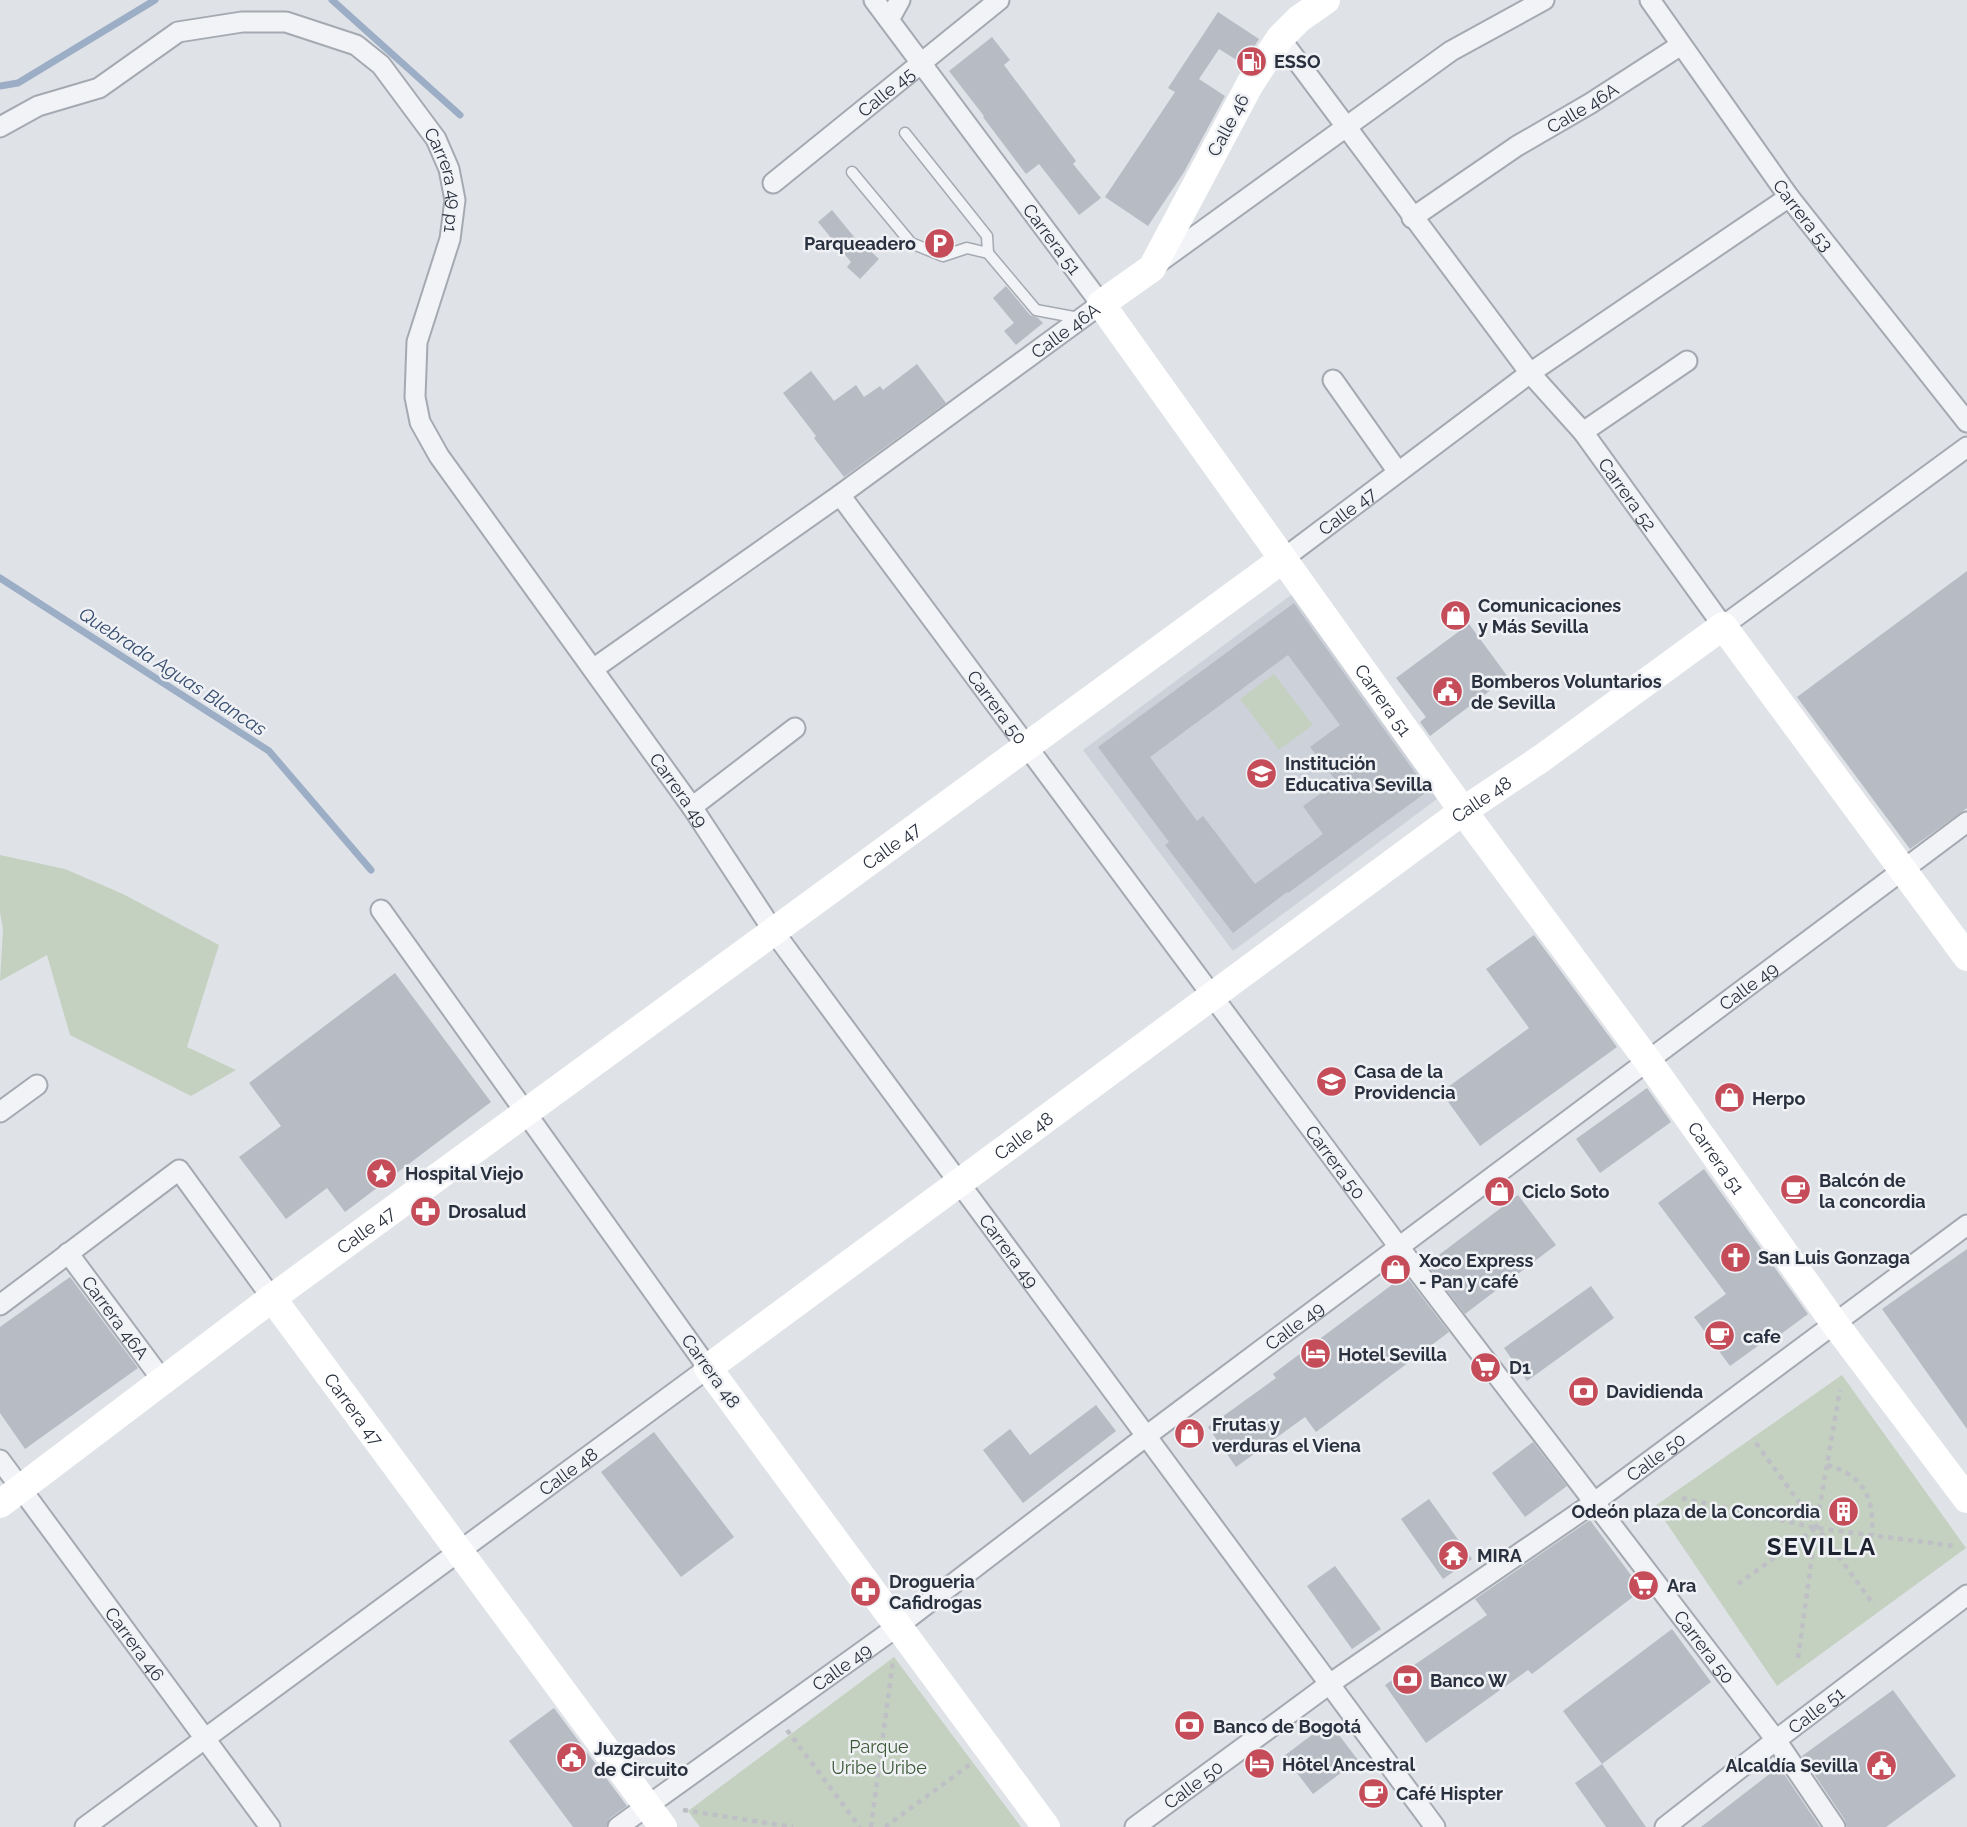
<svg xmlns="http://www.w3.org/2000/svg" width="1967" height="1827" viewBox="0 0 1967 1827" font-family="Raleway,sans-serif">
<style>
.built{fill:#cdd1d9}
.green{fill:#c4d1c1}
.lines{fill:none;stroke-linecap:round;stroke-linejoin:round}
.stream{stroke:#9caec5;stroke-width:7}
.building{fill:#b7bbc4;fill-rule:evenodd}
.lane-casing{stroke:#a5a9b1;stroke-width:13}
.street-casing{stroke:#a5a9b1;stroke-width:23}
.path{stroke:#bec0c6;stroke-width:4.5;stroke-dasharray:5 5;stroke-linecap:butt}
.lane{stroke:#f2f3f6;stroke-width:10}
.street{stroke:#f2f3f6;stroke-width:19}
.secondary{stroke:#fff;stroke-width:28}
.labels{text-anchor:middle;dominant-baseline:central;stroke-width:5;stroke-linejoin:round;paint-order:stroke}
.poi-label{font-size:18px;font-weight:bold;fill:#29303e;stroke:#eff1f5;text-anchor:start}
.street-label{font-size:18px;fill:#29303e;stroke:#eff1f5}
.park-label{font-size:18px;fill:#3c5837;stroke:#eff1f5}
.water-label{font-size:19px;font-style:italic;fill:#364d6f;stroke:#eff1f5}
.district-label{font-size:24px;font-weight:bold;letter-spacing:2px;fill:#1b212e;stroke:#eff1f5}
</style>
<rect width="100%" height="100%" fill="#dfe2e7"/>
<path class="built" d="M1291,595L1441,796L1233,951L1083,750Z"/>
<g class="green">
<path d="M1274,674L1313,725L1279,750L1240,699Z"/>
<path d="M0,855L65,869L123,894L219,945L187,1047L236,1070L191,1096L70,1035L47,955L0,981L3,929L0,912Z"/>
<path d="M1842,1375L1966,1548L1777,1686L1655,1506Z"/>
<path d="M894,1657L1021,1827H700L688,1811Z"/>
</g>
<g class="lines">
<g class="stream">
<path d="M332,0L460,115"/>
<path d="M0,86L18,83L155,0"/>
<path d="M0,578L269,751L371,870"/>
</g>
</g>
<g class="building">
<path d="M1218,12L1259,39L1243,64L1219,49L1199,79L1225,96L1184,172L1148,226L1105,197L1175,92L1168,88Z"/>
<path d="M992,37L1010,60L1004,65L1076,161L1073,164L1101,198L1079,215L1039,164L1026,174L983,117L984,116L949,71Z"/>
<path d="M832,210L864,249L866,247L879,259L860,279L847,267L851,262L818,222Z"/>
<path d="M1006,286L1030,315L1038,318L1043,323L1016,345L1004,331L1014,323L993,298Z"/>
<path d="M917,364L946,403L844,477L814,438L816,436L783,393L811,371L834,401L856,385L864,397L880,386L883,390Z"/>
<path d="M1967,571V808L1910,849L1797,697Z"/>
<path d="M1294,603L1428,791L1288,893L1287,892L1233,933L1165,845L1169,842L1098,747ZM1288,655L1340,725L1310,747L1337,782L1303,806L1323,834L1255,884L1203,816L1197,821L1150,757Z"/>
<path d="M1469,624L1508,677L1430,736L1420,722L1426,717L1396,678Z"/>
<path d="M1534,935L1617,1047L1480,1146L1441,1092L1529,1028L1486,969Z"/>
<path d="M395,973L491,1102L345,1212L327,1188L286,1219L239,1157L281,1126L249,1083Z"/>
<path d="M1647,1088L1671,1122L1600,1173L1576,1139Z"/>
<path d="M1704,1169L1808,1314L1765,1346L1762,1343L1730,1366L1694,1317L1726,1294L1658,1203Z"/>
<path d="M1518,1195L1556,1245L1465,1314L1427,1264Z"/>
<path d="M1967,1249V1429L1882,1309Z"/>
<path d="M1405,1275L1449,1332L1316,1432L1305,1417L1236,1467L1208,1427L1276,1378L1273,1374Z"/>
<path d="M70,1277L138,1368L25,1449L0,1413V1327Z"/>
<path d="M1591,1286L1614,1318L1527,1381L1504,1348Z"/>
<path d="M1096,1405L1116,1431L1023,1503L983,1450L1010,1429L1030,1455Z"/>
<path d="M654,1432L734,1537L681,1577L601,1472Z"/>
<path d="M1533,1442L1567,1486L1525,1517L1492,1473Z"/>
<path d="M1844,1497L1856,1513L1838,1523L1834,1511L1835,1506Z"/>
<path d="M1429,1499L1472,1559L1443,1579L1401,1519Z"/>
<path d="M1590,1520L1642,1590L1532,1674L1528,1670L1426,1743L1385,1685L1487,1615L1475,1599Z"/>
<path d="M1335,1566L1381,1629L1352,1649L1307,1586Z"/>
<path d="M1672,1629L1711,1682L1602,1764L1563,1711Z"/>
<path d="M1893,1690L1956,1776L1886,1827H1847L1845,1820L1802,1756Z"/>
<path d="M554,1708L627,1806L610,1818L606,1827H573L509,1741Z"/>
<path d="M1329,1722L1358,1760L1313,1794L1284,1756Z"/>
<path d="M1602,1764L1646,1827H1606L1575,1783Z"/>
<path d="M1776,1769L1779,1773L1782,1771L1820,1827H1701Z"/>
</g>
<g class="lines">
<defs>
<g id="lane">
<path d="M905,133L987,236L988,253L1036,310L1079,318"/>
<path d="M852,172L911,243L943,256L967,248L988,253"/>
</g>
<g id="street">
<path id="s1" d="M1650,0L1789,197L1967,422"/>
<path d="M889,20L900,0"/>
<path id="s2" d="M1280,38L1530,373L1583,432L1723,626L1967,447"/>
<path id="s3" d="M0,127L38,106L99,88L178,32L242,22H286L356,45L381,65L436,139L449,169L455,200L450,239L417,342L415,397L420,422L439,456L692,807L774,932L1435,1827"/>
<path id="s4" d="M773,183L999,0"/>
<path id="s5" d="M1412,218L1517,146L1591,103L1681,45"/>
<path d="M1158,263L1451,51L1544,0"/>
<path d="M1333,380L1398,472"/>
<path d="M1583,432L1687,361"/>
<path id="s6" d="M840,495L1399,1247L1776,1740L1835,1827"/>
<path id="s7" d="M1283,559L1530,373L1789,197"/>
<path id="s8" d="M593,669L840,495L1101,304L874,0"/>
<path d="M692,807L795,728"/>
<path d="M0,1112L37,1085"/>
<path id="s9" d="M68,1253L163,1381"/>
<path d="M0,1305L179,1170L272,1298"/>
<path id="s10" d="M0,1460L270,1827"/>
<path id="s11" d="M85,1827L708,1368L381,910"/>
<path id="s12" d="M618,1827L898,1626L1145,1437L1967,822"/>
<path id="s13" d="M1135,1827L1328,1685L1596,1501L1967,1225"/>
<path id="s14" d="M1665,1827L1776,1740L1967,1595"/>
</g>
</defs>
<use href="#lane" class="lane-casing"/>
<use href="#street" class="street-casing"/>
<g class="path">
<path d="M1756,1443L1874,1605"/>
<path d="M1827,1465C1865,1476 1874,1498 1872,1535"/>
<path d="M1682,1498L1816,1528L1955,1546"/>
<path d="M1738,1584L1816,1528"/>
<path d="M1798,1658L1816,1528L1840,1390"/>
<path d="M787,1730L860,1827"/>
<path d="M683,1810L793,1827"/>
<path d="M871,1827L893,1661"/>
<path d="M885,1827L972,1763"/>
</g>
<use href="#lane" class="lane"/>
<use href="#street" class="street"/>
<g class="secondary">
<path id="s15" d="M1326,0L1299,19L1280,38L1250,84L1152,268L1101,304L1463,811L1648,1061L1835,1324L1967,1499"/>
<path id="s16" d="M272,1298L663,1827"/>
<path id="s17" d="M0,1504L272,1298L1283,559"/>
<path id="s18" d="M1046,1827L708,1368L1463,811L1542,758L1723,626L1967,957"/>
</g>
</g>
<defs>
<symbol id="fuel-disc" viewBox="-11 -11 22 22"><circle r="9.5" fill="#c54c59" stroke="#eff1f5"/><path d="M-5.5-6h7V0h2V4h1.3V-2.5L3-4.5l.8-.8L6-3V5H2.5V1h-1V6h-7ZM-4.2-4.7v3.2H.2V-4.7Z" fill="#fff"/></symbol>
<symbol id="parking-disc" viewBox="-11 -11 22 22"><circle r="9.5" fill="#c54c59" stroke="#eff1f5"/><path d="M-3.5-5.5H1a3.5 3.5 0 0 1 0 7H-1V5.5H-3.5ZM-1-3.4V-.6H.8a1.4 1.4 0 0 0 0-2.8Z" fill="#fff"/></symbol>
<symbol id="shop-disc" viewBox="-11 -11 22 22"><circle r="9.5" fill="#c54c59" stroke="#eff1f5"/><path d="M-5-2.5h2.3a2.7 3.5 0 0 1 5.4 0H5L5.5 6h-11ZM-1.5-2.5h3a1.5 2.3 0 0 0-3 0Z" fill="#fff"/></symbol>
<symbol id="civic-disc" viewBox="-11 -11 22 22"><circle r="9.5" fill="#c54c59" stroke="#eff1f5"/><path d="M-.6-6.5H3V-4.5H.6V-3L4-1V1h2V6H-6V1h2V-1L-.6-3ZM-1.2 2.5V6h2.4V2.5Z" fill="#fff"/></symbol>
<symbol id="school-disc" viewBox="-11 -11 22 22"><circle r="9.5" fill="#c54c59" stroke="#eff1f5"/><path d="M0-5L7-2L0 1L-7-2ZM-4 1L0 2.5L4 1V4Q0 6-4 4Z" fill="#fff"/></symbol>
<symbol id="sight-disc" viewBox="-11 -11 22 22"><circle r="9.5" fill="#c54c59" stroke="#eff1f5"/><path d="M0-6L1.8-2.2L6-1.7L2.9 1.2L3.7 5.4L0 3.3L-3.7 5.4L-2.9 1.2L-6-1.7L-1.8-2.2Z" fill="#fff"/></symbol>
<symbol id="cafe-disc" viewBox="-11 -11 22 22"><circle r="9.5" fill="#c54c59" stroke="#eff1f5"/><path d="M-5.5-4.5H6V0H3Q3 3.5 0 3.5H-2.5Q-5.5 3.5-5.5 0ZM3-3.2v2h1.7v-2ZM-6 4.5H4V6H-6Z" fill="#fff"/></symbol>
<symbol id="pharmacy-disc" viewBox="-11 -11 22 22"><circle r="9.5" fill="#c54c59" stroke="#eff1f5"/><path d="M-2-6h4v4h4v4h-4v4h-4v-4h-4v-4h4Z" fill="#fff"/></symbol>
<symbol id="church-disc" viewBox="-11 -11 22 22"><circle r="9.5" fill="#c54c59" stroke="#eff1f5"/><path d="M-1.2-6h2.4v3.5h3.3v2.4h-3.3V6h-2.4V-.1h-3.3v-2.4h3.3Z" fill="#fff"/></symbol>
<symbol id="hotel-disc" viewBox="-11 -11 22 22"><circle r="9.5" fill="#c54c59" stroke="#eff1f5"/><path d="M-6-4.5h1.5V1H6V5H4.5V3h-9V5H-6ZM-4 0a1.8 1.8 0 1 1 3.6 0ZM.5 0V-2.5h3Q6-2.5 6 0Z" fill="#fff"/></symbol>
<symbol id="supermarket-disc" viewBox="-11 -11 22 22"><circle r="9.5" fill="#c54c59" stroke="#eff1f5"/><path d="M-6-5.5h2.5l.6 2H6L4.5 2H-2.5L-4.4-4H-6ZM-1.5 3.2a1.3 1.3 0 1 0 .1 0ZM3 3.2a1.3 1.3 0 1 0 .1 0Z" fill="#fff"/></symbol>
<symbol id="bank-disc" viewBox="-11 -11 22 22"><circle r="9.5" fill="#c54c59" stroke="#eff1f5"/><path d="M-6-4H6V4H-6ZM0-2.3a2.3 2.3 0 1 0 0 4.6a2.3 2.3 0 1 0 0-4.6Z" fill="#fff"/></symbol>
<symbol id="building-disc" viewBox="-11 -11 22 22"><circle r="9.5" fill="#c54c59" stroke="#eff1f5"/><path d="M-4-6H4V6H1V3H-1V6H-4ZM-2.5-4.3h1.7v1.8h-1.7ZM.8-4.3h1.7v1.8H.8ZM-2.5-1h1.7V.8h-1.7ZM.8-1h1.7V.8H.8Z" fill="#fff"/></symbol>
<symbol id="temple-disc" viewBox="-11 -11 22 22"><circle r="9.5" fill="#c54c59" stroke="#eff1f5"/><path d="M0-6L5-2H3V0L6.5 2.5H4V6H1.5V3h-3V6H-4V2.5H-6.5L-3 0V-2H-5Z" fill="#fff"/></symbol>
</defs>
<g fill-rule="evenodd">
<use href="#fuel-disc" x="1234" y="44" width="35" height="35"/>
<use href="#parking-disc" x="922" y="226" width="35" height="35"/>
<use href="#shop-disc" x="1438" y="598" width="35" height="35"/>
<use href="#civic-disc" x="1430" y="674" width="35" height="35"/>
<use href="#school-disc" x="1244" y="756" width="35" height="35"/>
<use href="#school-disc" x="1314" y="1064" width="35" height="35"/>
<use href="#shop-disc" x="1712" y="1080" width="35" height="35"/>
<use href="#sight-disc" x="364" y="1156" width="35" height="35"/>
<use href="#cafe-disc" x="1778" y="1172" width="35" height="35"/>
<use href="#shop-disc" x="1482" y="1174" width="35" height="35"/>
<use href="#pharmacy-disc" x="408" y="1194" width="35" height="35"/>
<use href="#church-disc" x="1718" y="1240" width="35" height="35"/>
<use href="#shop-disc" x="1378" y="1252" width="35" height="35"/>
<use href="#cafe-disc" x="1702" y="1318" width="35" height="35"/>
<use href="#hotel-disc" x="1298" y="1336" width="35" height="35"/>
<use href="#supermarket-disc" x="1468" y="1350" width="35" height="35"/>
<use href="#bank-disc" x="1566" y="1374" width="35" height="35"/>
<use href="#shop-disc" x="1172" y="1416" width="35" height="35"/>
<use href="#building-disc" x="1826" y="1494" width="35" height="35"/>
<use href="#temple-disc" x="1436" y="1538" width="35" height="35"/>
<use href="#supermarket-disc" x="1626" y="1568" width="35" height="35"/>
<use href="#pharmacy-disc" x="848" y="1574" width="35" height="35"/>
<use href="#bank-disc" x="1390" y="1662" width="35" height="35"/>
<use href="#bank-disc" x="1172" y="1708" width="35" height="35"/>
<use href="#civic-disc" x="554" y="1740" width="35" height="35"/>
<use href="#hotel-disc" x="1242" y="1746" width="35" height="35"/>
<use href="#civic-disc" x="1864" y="1748" width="35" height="35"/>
<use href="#cafe-disc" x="1356" y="1776" width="35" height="35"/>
</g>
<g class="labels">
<g class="poi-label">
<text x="1274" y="61">ESSO</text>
<text x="916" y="243" text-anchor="end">Parqueadero</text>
<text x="1478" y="605">Comunicaciones<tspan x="1478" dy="21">y Más Sevilla</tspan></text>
<text x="1471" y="681">Bomberos Voluntarios<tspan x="1471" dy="21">de Sevilla</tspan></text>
<text x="1285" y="763">Institución<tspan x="1285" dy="21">Educativa Sevilla</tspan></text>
<text x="1354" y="1071">Casa de la<tspan x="1354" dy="21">Providencia</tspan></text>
<text x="1752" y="1098">Herpo</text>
<text x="405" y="1173">Hospital Viejo</text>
<text x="1819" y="1180">Balcón de<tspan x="1819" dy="21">la concordia</tspan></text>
<text x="1522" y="1191">Ciclo Soto</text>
<text x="448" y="1211">Drosalud</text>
<text x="1758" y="1257">San Luis Gonzaga</text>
<text x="1419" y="1260">Xoco Express<tspan x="1419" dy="21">- Pan y café</tspan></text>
<text x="1743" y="1336">cafe</text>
<text x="1338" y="1354">Hotel Sevilla</text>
<text x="1509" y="1367">D1</text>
<text x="1606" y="1391">Davidienda</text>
<text x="1212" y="1424">Frutas y<tspan x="1212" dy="21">verduras el Viena</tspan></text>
<text x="1820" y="1511" text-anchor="end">Odeón plaza de la Concordia</text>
<text x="1477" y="1555">MIRA</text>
<text x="889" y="1581">Drogueria<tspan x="889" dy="21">Cafidrogas</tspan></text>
<text x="1667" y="1585">Ara</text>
<text x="1430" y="1680">Banco W</text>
<text x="1213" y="1726">Banco de Bogotá</text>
<text x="594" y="1748">Juzgados<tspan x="594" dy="21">de Circuito</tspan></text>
<text x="1282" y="1764">Hôtel Ancestral</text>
<text x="1858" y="1765" text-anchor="end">Alcaldía Sevilla</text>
<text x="1396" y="1793">Café Hispter</text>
</g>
<g class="street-label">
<text stroke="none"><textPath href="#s4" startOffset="145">Calle 45</textPath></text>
<text stroke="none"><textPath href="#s5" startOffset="203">Calle 46A</textPath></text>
<text transform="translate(1228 125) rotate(-62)">Calle 46</text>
<text stroke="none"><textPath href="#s3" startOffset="553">Carrera 49 p1</textPath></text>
<text stroke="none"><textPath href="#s1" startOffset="264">Carrera 53</textPath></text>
<text transform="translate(1052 239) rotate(53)">Carrera 51</text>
<text stroke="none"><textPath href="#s8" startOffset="581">Calle 46A</textPath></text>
<text stroke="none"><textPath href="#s2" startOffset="574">Carrera 52</textPath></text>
<text stroke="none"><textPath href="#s7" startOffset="80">Calle 47</textPath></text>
<text stroke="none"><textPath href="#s15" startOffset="872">Carrera 51</textPath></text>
<text stroke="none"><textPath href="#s6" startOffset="264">Carrera 50</textPath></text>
<text stroke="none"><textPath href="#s3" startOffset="1253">Carrera 49</textPath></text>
<text stroke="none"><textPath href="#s18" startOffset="1530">Calle 48</textPath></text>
<text stroke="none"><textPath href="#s17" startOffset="1108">Calle 47</textPath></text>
<text stroke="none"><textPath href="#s12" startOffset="1409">Calle 49</textPath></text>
<text stroke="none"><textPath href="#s18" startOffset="962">Calle 48</textPath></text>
<text stroke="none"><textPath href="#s15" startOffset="1438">Carrera 51</textPath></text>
<text stroke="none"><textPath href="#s6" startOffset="831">Carrera 50</textPath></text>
<text stroke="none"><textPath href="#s17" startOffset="457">Calle 47</textPath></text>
<text stroke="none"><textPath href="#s3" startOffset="1820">Carrera 49</textPath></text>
<text stroke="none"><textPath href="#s9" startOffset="80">Carrera 46A</textPath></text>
<text stroke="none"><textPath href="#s12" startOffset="842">Calle 49</textPath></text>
<text transform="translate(711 1371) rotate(54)">Carrera 48</text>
<text stroke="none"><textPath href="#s16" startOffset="138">Carrera 47</textPath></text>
<text stroke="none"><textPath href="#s13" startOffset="639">Calle 50</textPath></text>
<text stroke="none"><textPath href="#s11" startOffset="600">Calle 48</textPath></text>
<text stroke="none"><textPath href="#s10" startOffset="228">Carrera 46</textPath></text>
<text stroke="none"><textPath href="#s6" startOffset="1440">Carrera 50</textPath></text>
<text stroke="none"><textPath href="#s12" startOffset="275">Calle 49</textPath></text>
<text stroke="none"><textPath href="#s14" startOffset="191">Calle 51</textPath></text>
<text stroke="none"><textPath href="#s13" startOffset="72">Calle 50</textPath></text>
</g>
<g class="park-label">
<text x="879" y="1746">Parque<tspan x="879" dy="21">Uribe Uribe</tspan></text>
</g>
<g class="water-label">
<text transform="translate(173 671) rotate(33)">Quebrada Aguas Blancas</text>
</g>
<g class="district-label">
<text x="1822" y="1546">SEVILLA</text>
</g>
</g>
</svg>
